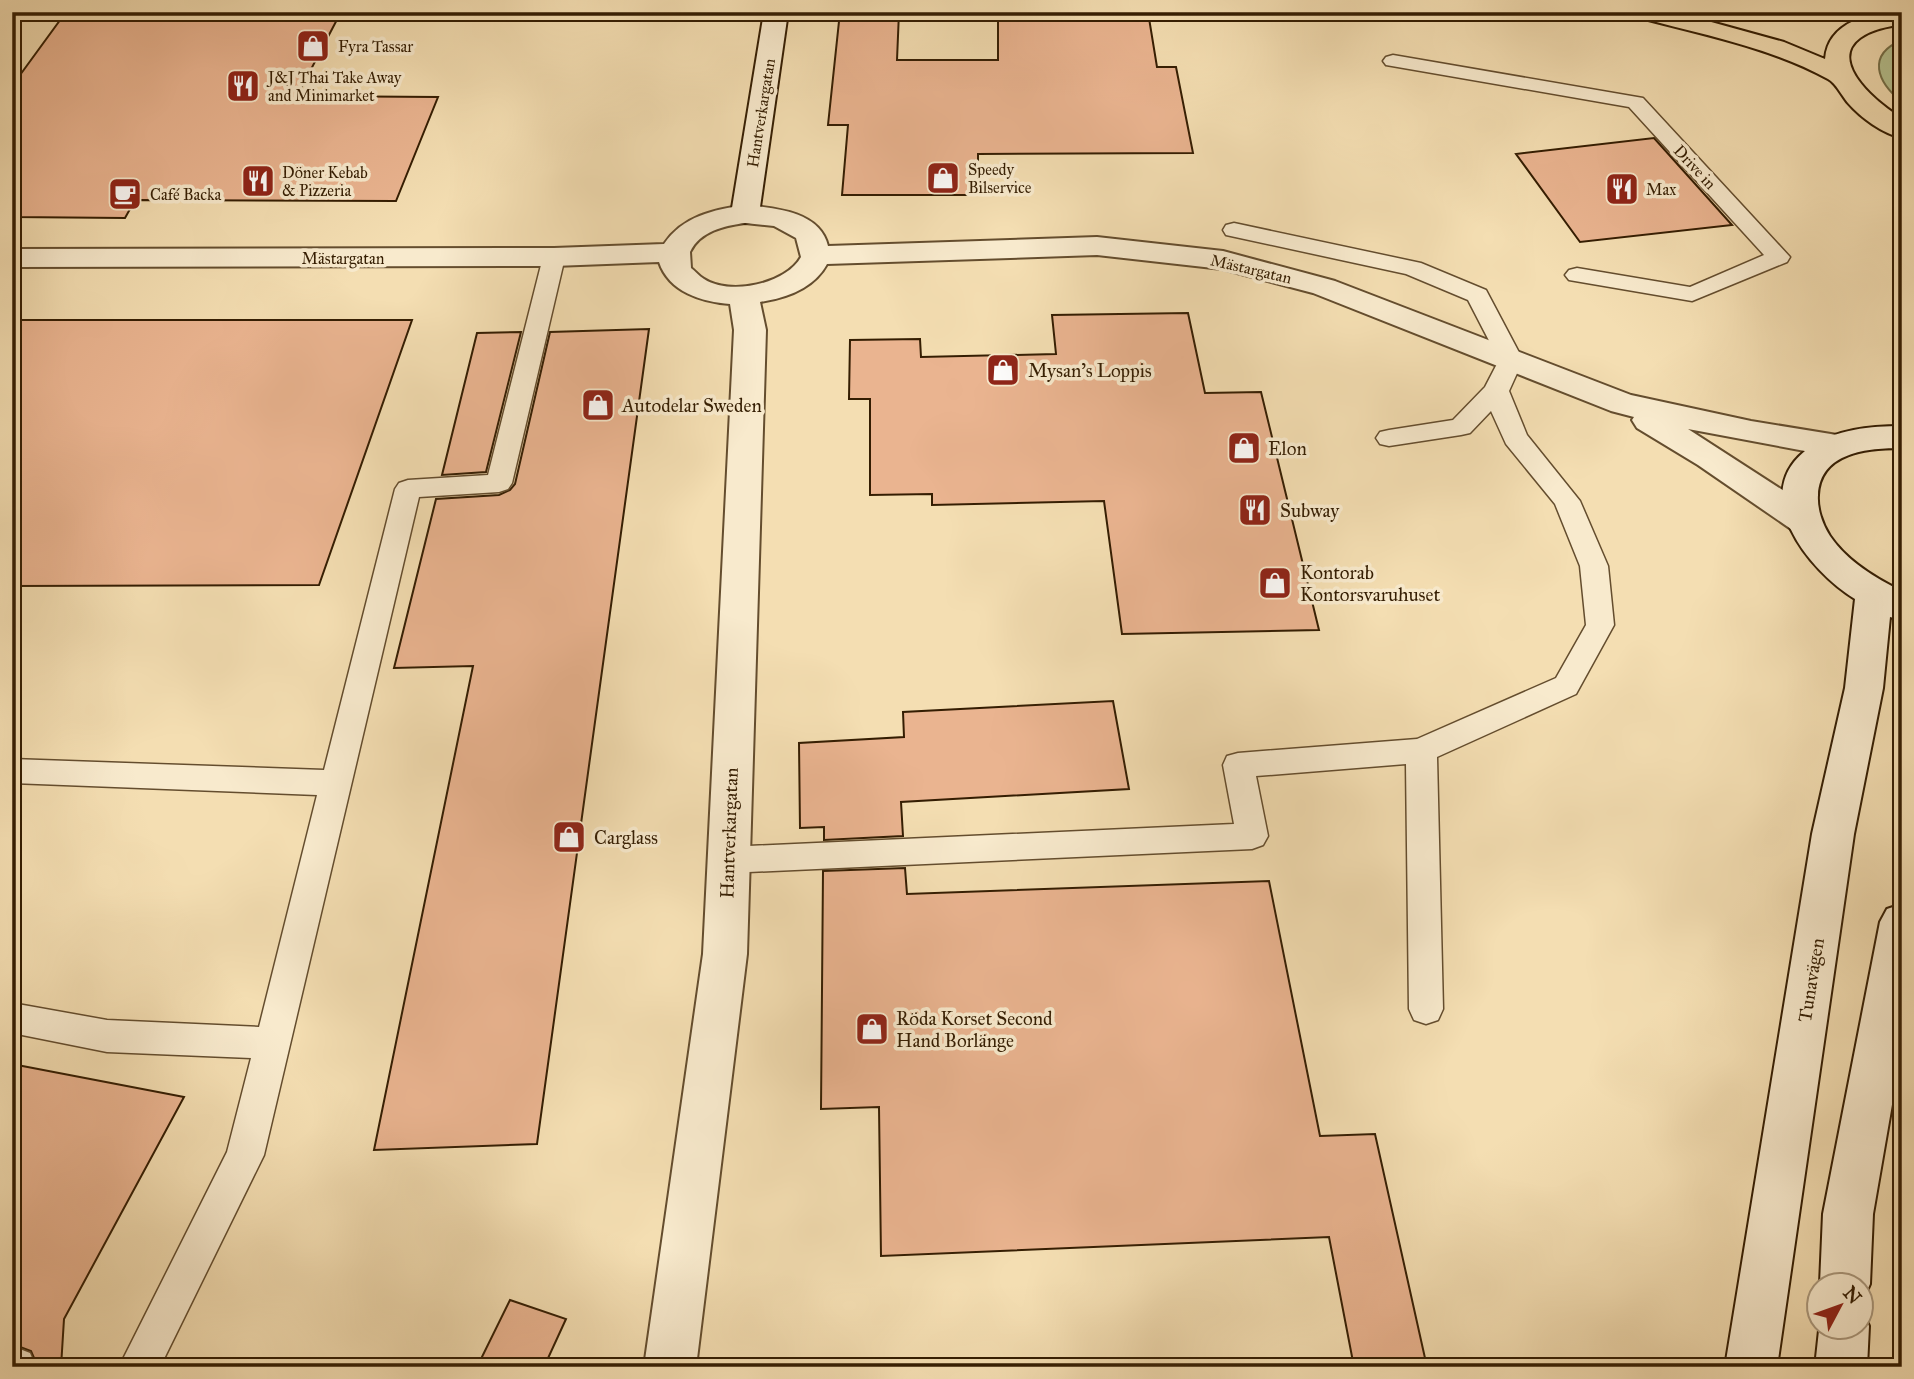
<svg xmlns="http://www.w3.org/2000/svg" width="1914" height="1379" viewBox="0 0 1914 1379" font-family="'IM FELL Great Primer',serif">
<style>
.green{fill:#b6c290;stroke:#757049;stroke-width:2}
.building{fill:#eab490;stroke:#341d02;stroke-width:2}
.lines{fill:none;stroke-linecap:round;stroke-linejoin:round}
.lane-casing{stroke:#644d2e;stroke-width:3}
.street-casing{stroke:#644d2e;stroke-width:4}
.secondary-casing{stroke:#341d02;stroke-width:4}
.highway-casing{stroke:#341d02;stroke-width:4}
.lane{fill:#f8eacd;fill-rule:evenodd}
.street{fill:#f8eacd;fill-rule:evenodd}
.secondary{fill:#f8eacd;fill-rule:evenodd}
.highway{fill:#f4deb2;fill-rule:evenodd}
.rail{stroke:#341d02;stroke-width:3.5;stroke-dasharray:9 9;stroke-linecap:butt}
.labels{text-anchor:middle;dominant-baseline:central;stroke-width:7;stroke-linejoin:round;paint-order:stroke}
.far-poi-label{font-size:16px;fill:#341d02;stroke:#f8eacd;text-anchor:start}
.far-street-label{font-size:16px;fill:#341d02;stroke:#f8eacd}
.poi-label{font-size:19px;fill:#341d02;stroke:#f8eacd;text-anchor:start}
.street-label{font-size:19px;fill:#341d02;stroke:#f8eacd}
</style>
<rect width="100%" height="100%" fill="#f4deb2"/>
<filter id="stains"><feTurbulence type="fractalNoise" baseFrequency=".00286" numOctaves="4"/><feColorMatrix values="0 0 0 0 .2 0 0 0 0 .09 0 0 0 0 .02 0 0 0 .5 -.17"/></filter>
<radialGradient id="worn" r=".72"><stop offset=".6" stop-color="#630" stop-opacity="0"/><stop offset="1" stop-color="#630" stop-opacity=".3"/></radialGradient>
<path class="green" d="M1902,40V102C1877,82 1866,55 1902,40Z"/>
<g class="building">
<path d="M66,12H341L297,96L438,97L396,201L135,200L125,218L12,217V86Z"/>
<path d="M840,12H899L897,60H998V12H1148L1157,67H1176L1193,153L978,154V195H842L848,125H828Z"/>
<path d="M1654,138L1732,225L1580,242L1516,154Z"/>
<path d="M1188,313L1205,393L1261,392L1319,630L1122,634L1104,501L932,505V494L870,495V399H849L850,340L920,339L921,357L1056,354L1052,315Z"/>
<path d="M12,320H412L319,585L12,586Z"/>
<path d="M649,329L537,1144L374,1150L473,666L394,668L436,499L499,495L510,490L515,484L550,332Z"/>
<path d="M521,332L486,472L442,475L477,333Z"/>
<path d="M1113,701L1129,789L901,802L903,836L824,840V827L800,828L799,743L904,737L903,712Z"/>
<path d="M905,868L907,894L1269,881L1320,1136L1375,1134L1427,1367H1354L1329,1237L881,1256L879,1107L821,1109L823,871Z"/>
<path d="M12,1064L184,1097L64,1319L61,1367H38L31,1351L12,1344Z"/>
<path d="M510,1300L566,1319L544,1367H477Z"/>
</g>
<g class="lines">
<defs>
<g id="lane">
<path d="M1393,55L1643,98L1790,257L1787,262L1692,301L1569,280L1565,275L1569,270L1577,268L1690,287L1764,255L1629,107L1386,65L1383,61L1386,57Z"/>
<path d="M1234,223L1421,263L1486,290L1523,360L1509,391L1527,435L1580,501L1608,566L1614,625L1576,694L1437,757L1443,1009L1438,1020L1426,1024L1414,1020L1409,1009L1406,764L1256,776L1268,836L1263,845L1252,849L728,873L717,869L712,860L717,851L728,847L1234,824L1223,765L1227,756L1238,753L1417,739L1556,678L1586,625L1580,566L1555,504L1506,444L1491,411L1470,433L1461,435L1389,446L1380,444L1376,438L1380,432L1389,430L1453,420L1485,387L1499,360L1468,300L1406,274L1226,235L1223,230L1226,225Z"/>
<path d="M554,250L562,252L565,257L512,483L508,489L499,492L419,497L264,1155L160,1367H119L227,1152L251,1058L107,1052L12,1033V1003L107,1020L259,1027L317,795L12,783V759L324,770L395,489L399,483L408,480L488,475L543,257L546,252Z"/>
<path d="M12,1346L30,1353L36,1367H12Z"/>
</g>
<path id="street" d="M745,205C774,208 820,211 828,246L1097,237L1223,251L1335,281L1631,395L1751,421L1837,435L1849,438L1854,446L1849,454L1837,457L1688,429L1815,511L1821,520L1815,529L1803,532L1791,529L1698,465L1637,428L1632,420L1634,417L1611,411L1313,293L1222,269L1097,255L827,264C814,288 787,298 760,302L766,330L747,954L696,1367H644L703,954L734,330L730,304C702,302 669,292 659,262L554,266L12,267V249L554,248L664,244C683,216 713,210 745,205ZM745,223L774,226L796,238L801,257C786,284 730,296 704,279C699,276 695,271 691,268L690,252C700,231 724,226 745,223Z"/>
<g id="secondary">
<path d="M764,12H788L759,214L755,220L745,223L735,220L731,214Z"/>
<path d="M1902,426V448C1868,448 1820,452 1818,495C1817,508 1822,524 1830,536C1847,561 1875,578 1902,591V620L1890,617L1883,688L1854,834L1777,1367H1725L1812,834L1845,688L1855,599C1809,571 1746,493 1809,448C1835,429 1871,426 1902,426Z"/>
<path d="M1902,904V1047L1873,1214L1870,1284L1862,1302V1284H1820L1823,1214L1880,922L1887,909Z"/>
<path d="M1862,1309L1869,1326L1867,1367H1815L1820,1321V1326H1862Z"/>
</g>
<path id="highway" d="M1634,12H1675L1784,42L1825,59C1828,21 1871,12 1902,12V24C1887,27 1872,29 1860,38C1826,63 1882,107 1902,118V138C1882,133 1861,118 1848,103C1842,96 1836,83 1828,79C1770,47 1700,34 1637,17Z"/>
</defs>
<use href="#lane" class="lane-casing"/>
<use href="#street" class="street-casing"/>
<use href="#secondary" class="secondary-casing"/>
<use href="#highway" class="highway-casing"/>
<use href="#lane" class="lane"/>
<use href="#street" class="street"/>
<use href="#secondary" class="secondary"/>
<use href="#highway" class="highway"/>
<path class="rail" d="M12,29L25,12"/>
</g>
<defs>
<symbol id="shop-square" viewBox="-11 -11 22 22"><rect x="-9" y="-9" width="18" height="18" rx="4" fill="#8f2418" stroke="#f8eacd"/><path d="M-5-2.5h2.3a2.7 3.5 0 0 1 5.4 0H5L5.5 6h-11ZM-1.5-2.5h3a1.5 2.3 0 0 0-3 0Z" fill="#fff"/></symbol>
<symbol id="restaurant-square" viewBox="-11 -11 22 22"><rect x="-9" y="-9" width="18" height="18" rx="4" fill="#8f2418" stroke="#f8eacd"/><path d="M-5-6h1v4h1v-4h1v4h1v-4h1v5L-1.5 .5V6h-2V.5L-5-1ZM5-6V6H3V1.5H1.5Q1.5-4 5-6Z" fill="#fff"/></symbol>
<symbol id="cafe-square" viewBox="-11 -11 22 22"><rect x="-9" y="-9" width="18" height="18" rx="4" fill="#8f2418" stroke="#f8eacd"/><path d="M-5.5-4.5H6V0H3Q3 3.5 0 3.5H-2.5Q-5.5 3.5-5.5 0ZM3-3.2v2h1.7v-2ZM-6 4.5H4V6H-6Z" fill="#fff"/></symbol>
</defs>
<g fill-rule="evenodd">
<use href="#shop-square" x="294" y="27" width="38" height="38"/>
<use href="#restaurant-square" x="224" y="67" width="38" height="38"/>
<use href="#shop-square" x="924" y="159" width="38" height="38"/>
<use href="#restaurant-square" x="239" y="162" width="38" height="38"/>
<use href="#restaurant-square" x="1603" y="170" width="38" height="38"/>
<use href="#cafe-square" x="106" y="175" width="38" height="38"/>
<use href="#shop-square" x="984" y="351" width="38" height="38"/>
<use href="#shop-square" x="579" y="386" width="38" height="38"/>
<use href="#shop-square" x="1225" y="429" width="38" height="38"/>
<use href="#restaurant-square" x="1236" y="491" width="38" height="38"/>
<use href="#shop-square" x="1256" y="564" width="38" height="38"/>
<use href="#shop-square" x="550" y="818" width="38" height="38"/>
<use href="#shop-square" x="853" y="1010" width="38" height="38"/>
</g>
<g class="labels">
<g class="far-poi-label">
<text x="338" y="46">Fyra Tassar</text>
<text x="268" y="77">J&amp;J Thai Take Away<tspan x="268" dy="18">and Minimarket</tspan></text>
<text x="968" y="169">Speedy<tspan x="968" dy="18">Bilservice</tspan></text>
<text x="282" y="172">Döner Kebab<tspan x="282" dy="18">&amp; Pizzeria</tspan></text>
<text x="1646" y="189">Max</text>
<text x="150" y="194">Café Backa</text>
</g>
<g class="far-street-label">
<text transform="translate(761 113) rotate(-81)">Hantverkargatan</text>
<text transform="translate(1695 167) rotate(47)">Drive in</text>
<text x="343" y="258">Mästargatan</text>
<text transform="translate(1251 269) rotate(13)">Mästargatan</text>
</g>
<g class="poi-label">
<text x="1028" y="370">Mysan's Loppis</text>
<text x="622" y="405">Autodelar Sweden</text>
<text x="1268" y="448">Elon</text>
<text x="1280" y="510">Subway</text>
<text x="1300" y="572">Kontorab<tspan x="1300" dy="22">Kontorsvaruhuset</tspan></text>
<text x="594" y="837">Carglass</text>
<text x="896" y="1018">Röda Korset Second<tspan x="896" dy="22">Hand Borlänge</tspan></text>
</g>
<g class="street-label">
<text transform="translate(729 833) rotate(-88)">Hantverkargatan</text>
<text transform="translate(1811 980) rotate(-81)">Tunavägen</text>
</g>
</g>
<rect width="1914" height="1379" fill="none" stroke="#f4deb2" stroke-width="42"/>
<rect x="14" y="14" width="1886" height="1351" fill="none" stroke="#341d02" stroke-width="3.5"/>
<rect x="21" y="21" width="1872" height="1337" fill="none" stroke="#341d02" stroke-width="2"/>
<g transform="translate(1840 1306) rotate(49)"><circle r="33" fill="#f8eacd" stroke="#aa987c" stroke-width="2"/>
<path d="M0-5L12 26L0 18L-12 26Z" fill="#8f2418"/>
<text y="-10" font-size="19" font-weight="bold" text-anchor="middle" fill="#341d02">N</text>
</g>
<rect width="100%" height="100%" filter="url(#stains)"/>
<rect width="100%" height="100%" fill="url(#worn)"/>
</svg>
